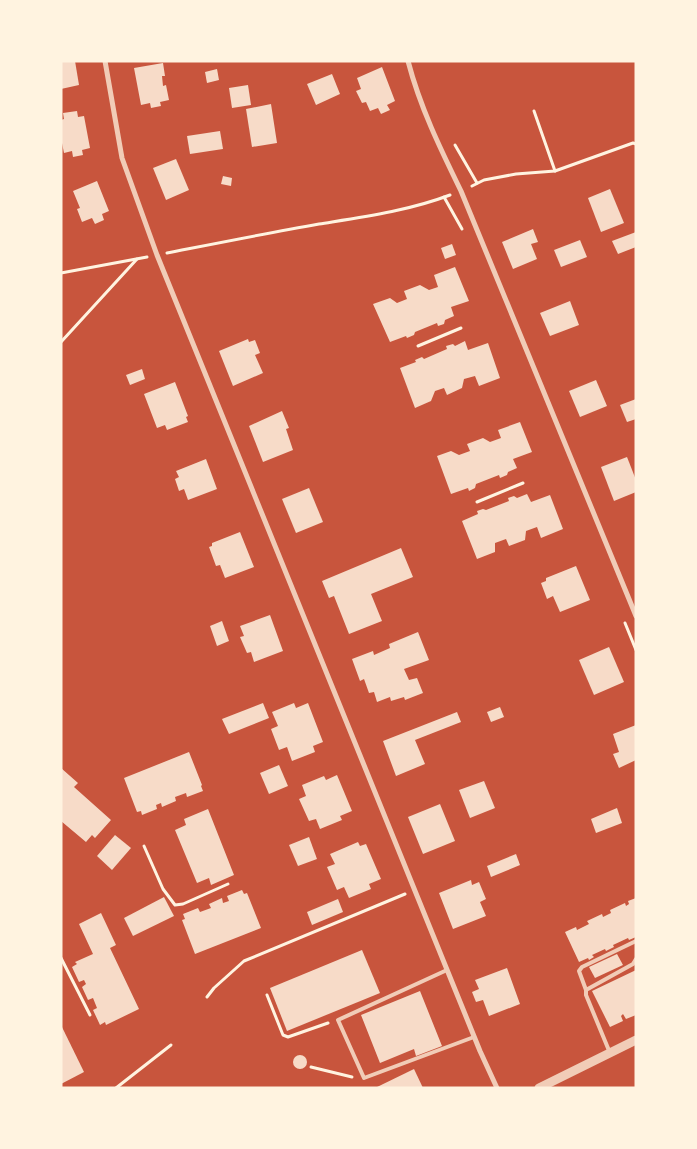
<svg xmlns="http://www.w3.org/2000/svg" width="697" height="1149" viewBox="0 0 697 1149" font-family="Rubik,sans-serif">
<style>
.building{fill:#f7dbc8}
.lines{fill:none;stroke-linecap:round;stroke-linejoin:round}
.path{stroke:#fff3e0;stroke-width:3}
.service{stroke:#f1ccb7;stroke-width:4}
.minor{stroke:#f1ccb7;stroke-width:5}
.tertiary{stroke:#f1ccb7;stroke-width:9}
</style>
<rect width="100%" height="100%" fill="#c8553d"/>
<g class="building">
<path d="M61,61H75L79,85L61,89Z"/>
<path d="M163,63L165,76H162L163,86L166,85L169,100L160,102L161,106L151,108L150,103L141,105L134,68Z"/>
<path d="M382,67L395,101L387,105L390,110L381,114L378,108L370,111L366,102L362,103L356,91L361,89L357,78Z"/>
<path d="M217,69L219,80L207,83L205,72Z"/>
<path d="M332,74L340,94L316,105L307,84Z"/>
<path d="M248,85L251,105L232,108L229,88Z"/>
<path d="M271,104L277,143L252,147L246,109Z"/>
<path d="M77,111L78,117L84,116L90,148L82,150L83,155L73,157L72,151L64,153L61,138V120L64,119L63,113Z"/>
<path d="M220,131L223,149L190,154L187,136Z"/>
<path d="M176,159L189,190L166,200L153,168Z"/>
<path d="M223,176L232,178L231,186L221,184Z"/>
<path d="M97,181L109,211L102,214L104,220L95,224L92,218L82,222L77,209L80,208L73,191Z"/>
<path d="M610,189L624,223L601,232L588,198Z"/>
<path d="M533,229L538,242L531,244L537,259L513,269L502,242Z"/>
<path d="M636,232V247L618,254L612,241Z"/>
<path d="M580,240L587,257L561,267L554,250Z"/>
<path d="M452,244L456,255L445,259L441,248Z"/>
<path d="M455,267L469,301L451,307L454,316L445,320L444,324L438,326L437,323L415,332L414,335L407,338L406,336L390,342L373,304L390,298L397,303L407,299L404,291L420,285L429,290L438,287L434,275Z"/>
<path d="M570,301L579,325L550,336L540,313Z"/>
<path d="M248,339L249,342L255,340L260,353L255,355L263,373L233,386L219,351Z"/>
<path d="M465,341L468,350L488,343L500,378L479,386L475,376L464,379L462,388L447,395L444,388L435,391L431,401L415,408L400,368L416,362L415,360L422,357L424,359L447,349L446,346L453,344L455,346Z"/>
<path d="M142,369L145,379L130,385L126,375Z"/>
<path d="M596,380L607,406L580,417L569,391Z"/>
<path d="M175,382L188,416L186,417L188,422L167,430L165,425L157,428L144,394Z"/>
<path d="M636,399V419L627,422L620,405Z"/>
<path d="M282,411L289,428L286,429L293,450L263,462L249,426Z"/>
<path d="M520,422L532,452L513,459L517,468L508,472L507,475L500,478L499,475L476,484L475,488L469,491L468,488L451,494L437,456L451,451L459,455L470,451L467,444L483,438L490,442L501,438L498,430Z"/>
<path d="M627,457L636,480V492L614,501L601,467Z"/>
<path d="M206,459L217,489L188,500L184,489L179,491L175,479L179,477L176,471Z"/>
<path d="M309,488L323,522L296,533L282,499Z"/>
<path d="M527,494L531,502L550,495L563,529L541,538L537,527L526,531L525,540L509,546L506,539L495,543V552L477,559L462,521L478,514L477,511L483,509L486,510L509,501L508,498L514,496L517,498Z"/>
<path d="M240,532L254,567L225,578L220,565L216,566L209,547L212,546V543Z"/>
<path d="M401,548L413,577L371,594L382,621L349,634L334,596L329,598L322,581Z"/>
<path d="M576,566L590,600L560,612L553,596L547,599L541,583L546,581V578Z"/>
<path d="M270,615L283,651L254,662L251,652L247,653L240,637L244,636L240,626Z"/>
<path d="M222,621L229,641L217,646L210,626Z"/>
<path d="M418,632L429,660L404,669L409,680L417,678L423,693L405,700L404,697L391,701L390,697L377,702L374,692L369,693L364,679L360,681L352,659L373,651L374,655L390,648L389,644Z"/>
<path d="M609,647L624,682L594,695L579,660Z"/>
<path d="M263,703L269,718L229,734L222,719Z"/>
<path d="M294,703L296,708L308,703L323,742L313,746L315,752L292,761L287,747L279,750L271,729L278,726L272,712Z"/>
<path d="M500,707L504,717L491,722L487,712Z"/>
<path d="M457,712L461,722L415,740L425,764L396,776L383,741Z"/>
<path d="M636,725V760L619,768L613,754L619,752L613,734Z"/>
<path d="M189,752L202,785L201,786L203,791L187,797L186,793L175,797L176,801L162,807L161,803L156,805L157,809L142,815L141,811L137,812L124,778Z"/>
<path d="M279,765L288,786L269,794L260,773Z"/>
<path d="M61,768L78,783L74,787L111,820L95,838L92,835L86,842L61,821Z"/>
<path d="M337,775L352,811L340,816L342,820L320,829L316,819L309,821L299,799L306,796L302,785L324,776L326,780Z"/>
<path d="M484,781L495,808L470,818L459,790Z"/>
<path d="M440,804L455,841L423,854L408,817Z"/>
<path d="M617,808L622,823L596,833L591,819Z"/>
<path d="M208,809L234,875L211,885L209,878L197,883L175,830L186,825L184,819Z"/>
<path d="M115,835L131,848L112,870L97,856Z"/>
<path d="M309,837L317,859L298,866L289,845Z"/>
<path d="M358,842L360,846L366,844L381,879L369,884L371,889L349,898L344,887L337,890L327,867L335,864L330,854Z"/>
<path d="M516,854L520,865L491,877L487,866Z"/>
<path d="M471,880L472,885L479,882L486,899L480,902L486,916L453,929L439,893Z"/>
<path d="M242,890L244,894L247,893L261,928L195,954L182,920L185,919L183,914L198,908L200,912L211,908L209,904L222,898L223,903L229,901L227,896Z"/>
<path d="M164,897L174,916L133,936L124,918Z"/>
<path d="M636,898V937L629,940L628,938L613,945L614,947L606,951L605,949L592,955L594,957L589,960L588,958L579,962L565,932L576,927L577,930L589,924L587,921L602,914L603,917L611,913L610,910L625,903L626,906L629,904L628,901Z"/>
<path d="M338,899L343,912L312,925L307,912Z"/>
<path d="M101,913L116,945L110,948L139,1009L106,1025L105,1022L100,1025L93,1010L97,1008L93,998L88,1000L82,987L86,984L84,980L79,982L72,967L77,964L75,962L93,954L79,924Z"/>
<path d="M362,950L380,993L287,1031L270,988Z"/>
<path d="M617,954L623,965L595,978L589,967Z"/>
<path d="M507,968L520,1004L489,1016L483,1000L476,1002L472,992L479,989L475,980Z"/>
<path d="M636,970V1015L626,1019L623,1014L621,1016L623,1021L610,1027L592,991Z"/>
<path d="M420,991L442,1046L416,1056L414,1049L380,1063L361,1015Z"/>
<path d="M61,1025L84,1072L61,1084Z"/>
<circle cx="300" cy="1062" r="7"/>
<path d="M414,1069L423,1088H375Z"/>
</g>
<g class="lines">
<g class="path">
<path d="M534,111L555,171"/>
<path d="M455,145L477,183"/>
<path d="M472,186L484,180L516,174L555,171L633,143L636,144"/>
<path d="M444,197L462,229"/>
<path d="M167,253C218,243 268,233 319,224C363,217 408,211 450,195"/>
<path d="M61,273L147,257"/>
<path d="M61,342L137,259"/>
<path d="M418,346L461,328"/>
<path d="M477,502L523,483"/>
<path d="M625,623L636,650"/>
<path d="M144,846L163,889L175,905L183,904L228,884"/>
<path d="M61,958L90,1015"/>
<path d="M267,995L283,1035L288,1037L328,1023"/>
<path d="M207,997L214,988L244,961L405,894"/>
<path d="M311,1067L352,1077"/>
<path d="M116,1088L171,1045"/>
</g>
<g class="service">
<path d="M447,970L338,1020L364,1078L474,1037"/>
<path d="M586,990L579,971L582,967L636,941"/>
<path d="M610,1053L586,995V990L633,964L636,959"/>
</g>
<g class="minor">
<path d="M105,61L122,158L157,255L480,1051L497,1088"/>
<path d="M408,61C420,107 440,148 461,191L636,616"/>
</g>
<path class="tertiary" d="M539,1088L636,1040"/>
</g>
<rect width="697" height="1149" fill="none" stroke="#fff3e0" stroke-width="125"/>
</svg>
